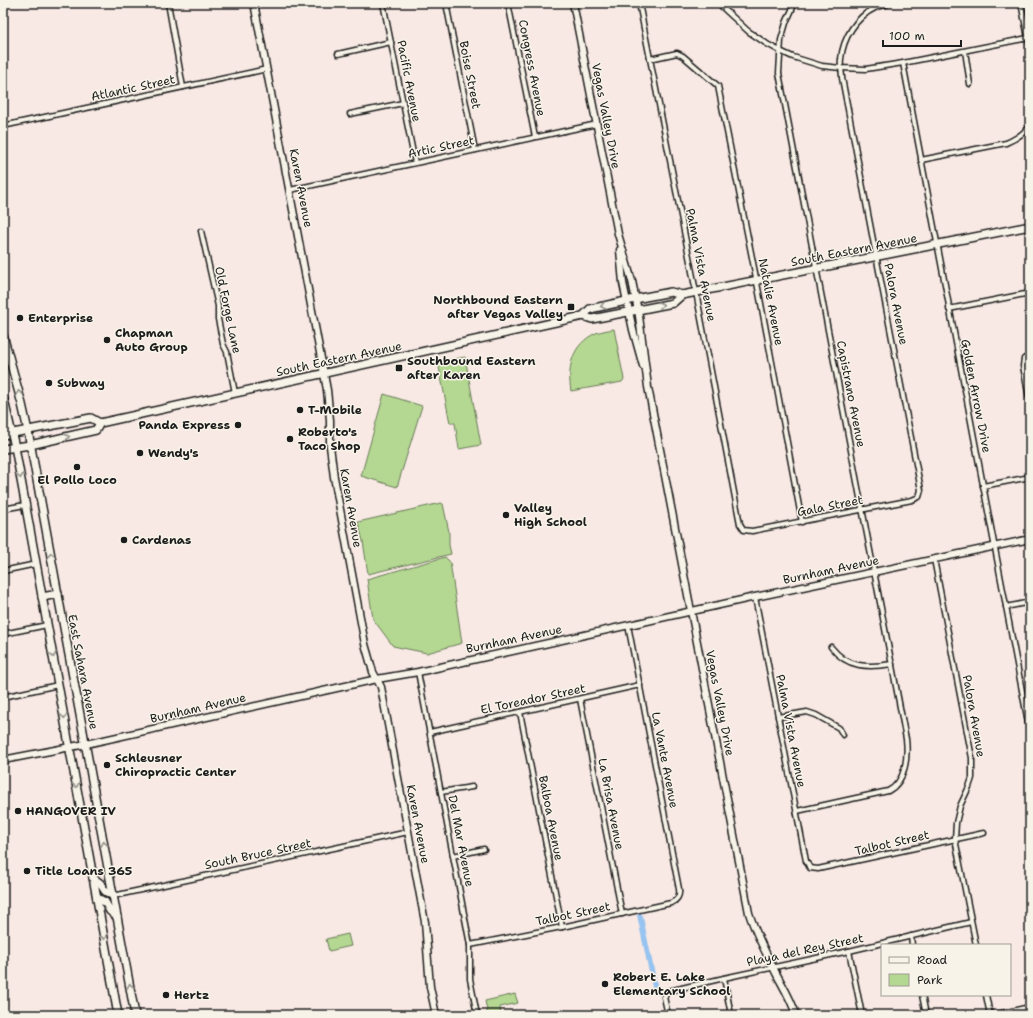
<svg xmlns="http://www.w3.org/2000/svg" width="1033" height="1018" viewBox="0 0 1033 1018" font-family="'Shantell Sans',sans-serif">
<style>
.green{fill:#b4d892;stroke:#687a57}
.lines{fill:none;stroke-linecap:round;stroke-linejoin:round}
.canal{stroke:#97c3f0;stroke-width:5.5}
.street-casing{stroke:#1c1c1c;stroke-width:7}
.secondary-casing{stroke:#1c1c1c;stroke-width:9}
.primary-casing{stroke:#1c1c1c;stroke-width:10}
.street{stroke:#f7f3e8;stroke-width:4}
.secondary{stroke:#f7f3e8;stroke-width:6}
.primary{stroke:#f7f3e8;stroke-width:7}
.oneway{stroke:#94928c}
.poi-dot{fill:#1c1c1c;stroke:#f7f3e8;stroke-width:1.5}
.labels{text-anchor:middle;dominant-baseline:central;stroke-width:3;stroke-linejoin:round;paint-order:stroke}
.street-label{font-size:12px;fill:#1c1c1c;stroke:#f7f3e8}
.poi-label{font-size:12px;font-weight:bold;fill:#1c1c1c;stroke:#f7f3e8;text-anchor:start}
</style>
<rect width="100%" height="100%" fill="#f8e9e4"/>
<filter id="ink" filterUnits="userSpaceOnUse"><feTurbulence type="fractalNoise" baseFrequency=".025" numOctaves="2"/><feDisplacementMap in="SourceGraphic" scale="8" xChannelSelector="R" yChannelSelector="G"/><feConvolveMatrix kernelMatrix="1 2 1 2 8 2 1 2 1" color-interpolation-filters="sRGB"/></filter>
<g filter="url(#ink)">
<g class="green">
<path d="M614,329L624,379L622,382L571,391C567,367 572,344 596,333C602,331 608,330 614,329Z"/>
<path d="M465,357L481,445L459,449L455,423H450L438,362Z"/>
<path d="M384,394L422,406L397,487L361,476Z"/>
<path d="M441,503L443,504L449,532V545L451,554L368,574L363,541L358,522Z"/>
<path d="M445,557L450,562L462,643L427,653L393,646L373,619L367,579Z"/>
<path d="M348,934L351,946L329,951L326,939Z"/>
<path d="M515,994L518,1003L500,1007L501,1015H488L485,1001Z"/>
</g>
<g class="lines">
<path class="canal" d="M640,916L655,988L660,992"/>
<defs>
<g id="street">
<path d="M168,3L183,87"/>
<path d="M383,3L415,163"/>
<path d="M446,3L475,150"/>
<path d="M508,3L535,137"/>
<path d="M639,3L696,292L740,524L744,530L752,531L912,500L919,497L921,490L842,78C842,72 840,65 841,59C843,38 856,17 875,8C880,6 885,5 890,3"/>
<path d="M719,3L722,7L748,31L767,44L780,51L793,57L822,66L841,68L866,69L903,63L1028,38"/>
<path d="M795,3L786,23L781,40L779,73L906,739C908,756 906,782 888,791L797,811"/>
<path d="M1021,3L1030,47"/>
<path d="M965,51L970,84"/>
<path d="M338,54L391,42"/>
<path d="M650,59L677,53L683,56L718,86L759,293L802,522"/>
<path d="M903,63L1030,733"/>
<path d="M350,114L403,103"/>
<path d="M3,126L267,69"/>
<path d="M921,160L1006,143C1016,139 1023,134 1030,126"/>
<path d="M290,190L597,124"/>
<path d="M201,231L218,306V319L223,344L227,352L235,393"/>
<path d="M949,309L1030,293"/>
<path d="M1030,355L1024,359L1023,366L1030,403"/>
<path d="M983,486L1030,477"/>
<path d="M3,509L25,505"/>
<path d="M934,559L972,758V778L969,787L960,806L956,823L955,839L976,945"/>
<path d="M3,571L36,564"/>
<path d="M755,597L806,861L810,868L818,869L984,833"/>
<path d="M1006,607L1030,602"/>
<path d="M3,634L47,625"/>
<path d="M831,647C847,668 868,668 892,664"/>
<path d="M418,672L470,945V979L477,1015"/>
<path d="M3,697L58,685"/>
<path d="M580,699L622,914"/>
<path d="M520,712L562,927"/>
<path d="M778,717L807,712L816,715L839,728L843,735"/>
<path d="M430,732L640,685"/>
<path d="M441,792L472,787"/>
<path d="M453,856L484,849"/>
<path d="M113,896L408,832"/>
<path d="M911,936L912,945"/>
<path d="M470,945L562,927L671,903C678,900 680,896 679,889L628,625"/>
<path d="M849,951L862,1015"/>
<path d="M724,978L731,1015"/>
<path d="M922,995L926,1015"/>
<path d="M986,995L990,1015"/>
<path d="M668,1015L664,997L669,991L724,978L849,951L971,922"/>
<path d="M993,1015L1030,1007"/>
</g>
<g id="secondary">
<path d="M254,3L327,390L330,420V446L334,477L365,644L373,672L381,687L425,922L430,987L436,1015"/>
<path d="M573,3L618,234L632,281L639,316L648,387L749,913C756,935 767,955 777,975C784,988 792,1001 796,1015"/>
<path d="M620,250L623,283L633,330L643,366"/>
<path d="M3,760L86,744L377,679L418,672L755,597L1030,539"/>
</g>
<g id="primary">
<path d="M583,316L590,309L635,299L671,292L682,295L1030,226"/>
<path d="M3,335L22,404L28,431L135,1015"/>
<path d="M3,396L15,447L118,1015"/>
<path d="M3,435L91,418L100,423L583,316L592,319L673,303L682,295"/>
<path d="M3,449L30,445L96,430L100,423"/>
<path d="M42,597L58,594"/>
<path d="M93,878L100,883L105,891L113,896"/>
<path d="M97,898L105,902L110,911L117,917"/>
</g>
</defs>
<use href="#street" class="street-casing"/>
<use href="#secondary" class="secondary-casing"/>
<use href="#primary" class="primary-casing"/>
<use href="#street" class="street"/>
<use href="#secondary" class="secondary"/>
<use href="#primary" class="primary"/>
</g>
<defs><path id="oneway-chevron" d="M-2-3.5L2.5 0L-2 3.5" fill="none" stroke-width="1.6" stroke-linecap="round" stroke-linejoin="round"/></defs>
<g class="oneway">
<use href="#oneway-chevron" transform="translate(661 305) rotate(-12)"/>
<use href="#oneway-chevron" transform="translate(603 306) rotate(168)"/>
<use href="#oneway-chevron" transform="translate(19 393) rotate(-105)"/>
<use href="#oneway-chevron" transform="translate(67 437) rotate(-12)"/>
<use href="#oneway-chevron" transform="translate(20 476) rotate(80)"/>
<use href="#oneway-chevron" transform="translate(51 555) rotate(-100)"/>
<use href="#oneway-chevron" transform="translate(53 655) rotate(80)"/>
<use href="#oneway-chevron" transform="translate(64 716) rotate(79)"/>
<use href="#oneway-chevron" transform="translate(76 785) rotate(80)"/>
<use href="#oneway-chevron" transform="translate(104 844) rotate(-100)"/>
<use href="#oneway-chevron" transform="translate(104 937) rotate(80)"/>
<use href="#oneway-chevron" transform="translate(130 986) rotate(-100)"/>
</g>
</g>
<g class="poi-dot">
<rect x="567" y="303" width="8" height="8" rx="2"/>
<circle cx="20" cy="318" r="4"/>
<circle cx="107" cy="340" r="4"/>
<rect x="395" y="364" width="8" height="8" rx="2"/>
<circle cx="49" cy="383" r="4"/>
<circle cx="300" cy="410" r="4"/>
<circle cx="238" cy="425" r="4"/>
<circle cx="290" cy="439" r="4"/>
<circle cx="140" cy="453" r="4"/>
<circle cx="77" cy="467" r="4"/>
<circle cx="506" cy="515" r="4"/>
<circle cx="124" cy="540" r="4"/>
<circle cx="107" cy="765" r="4"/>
<circle cx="18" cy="811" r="4"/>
<circle cx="27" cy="871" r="4"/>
<circle cx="605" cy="984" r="4"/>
<circle cx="166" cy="995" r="4"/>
</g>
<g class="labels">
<g class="street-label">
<text transform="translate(532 68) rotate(79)">Congress Avenue</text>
<text transform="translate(470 75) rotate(79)">Boise Street</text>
<text transform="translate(409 81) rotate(79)">Pacific Avenue</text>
<text transform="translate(133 88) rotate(-12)">Atlantic Street</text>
<text transform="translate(606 116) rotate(79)">Vegas Valley Drive</text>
<text transform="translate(441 147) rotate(-12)">Artic Street</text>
<text transform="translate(301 188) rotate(79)">Karen Avenue</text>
<text transform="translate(854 250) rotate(-11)">South Eastern Avenue</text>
<text transform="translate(701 265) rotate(79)">Palma Vista Avenue</text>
<text transform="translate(771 302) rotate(79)">Natalie Avenue</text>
<text transform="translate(896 304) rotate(79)">Palora Avenue</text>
<text transform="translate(228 310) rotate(78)">Old Forge Lane</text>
<text transform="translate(339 359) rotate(-12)">South Eastern Avenue</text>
<text transform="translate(851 394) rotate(79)">Capistrano Avenue</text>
<text transform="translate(976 396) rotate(79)">Golden Arrow Drive</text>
<text transform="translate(830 506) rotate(-11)">Gala Street</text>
<text transform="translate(351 508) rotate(80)">Karen Avenue</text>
<text transform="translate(831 570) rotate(-12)">Burnham Avenue</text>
<text transform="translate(514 639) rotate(-12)">Burnham Avenue</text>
<text transform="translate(83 672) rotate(79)">East Sahara Avenue</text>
<text transform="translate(533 699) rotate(-12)">El Toreador Street</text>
<text transform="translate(720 703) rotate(79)">Vegas Valley Drive</text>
<text transform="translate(198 708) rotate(-13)">Burnham Avenue</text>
<text transform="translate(974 716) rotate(80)">Palora Avenue</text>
<text transform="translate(791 731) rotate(79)">Palma Vista Avenue</text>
<text transform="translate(665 760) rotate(79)">La Vante Avenue</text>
<text transform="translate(611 804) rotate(79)">La Brisa Avenue</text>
<text transform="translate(551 818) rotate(79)">Balboa Avenue</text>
<text transform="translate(418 824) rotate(79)">Karen Avenue</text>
<text transform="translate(461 841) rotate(79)">Del Mar Avenue</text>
<text transform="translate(892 843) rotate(-13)">Talbot Street</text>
<text transform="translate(258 854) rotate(-12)">South Bruce Street</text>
<text transform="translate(573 914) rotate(-12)">Talbot Street</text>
<text transform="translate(805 950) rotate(-12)">Playa del Rey Street</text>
</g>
<g class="poi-label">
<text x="563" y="300" text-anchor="end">Northbound Eastern<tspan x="563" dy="14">after Vegas Valley</tspan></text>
<text x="28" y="318">Enterprise</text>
<text x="115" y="333">Chapman<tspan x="115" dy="14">Auto Group</tspan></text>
<text x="407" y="361">Southbound Eastern<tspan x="407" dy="14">after Karen</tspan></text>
<text x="57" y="383">Subway</text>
<text x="308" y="410">T-Mobile</text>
<text x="230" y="425" text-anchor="end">Panda Express</text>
<text x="298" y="432">Roberto's<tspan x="298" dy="14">Taco Shop</tspan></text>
<text x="148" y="453">Wendy's</text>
<text x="77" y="480" text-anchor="middle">El Pollo Loco</text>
<text x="514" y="508">Valley<tspan x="514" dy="14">High School</tspan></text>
<text x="132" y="540">Cardenas</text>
<text x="115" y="758">Schleusner<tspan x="115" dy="14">Chiropractic Center</tspan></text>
<text x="26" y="811">HANGOVER IV</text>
<text x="35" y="871">Title Loans 365</text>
<text x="613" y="977">Robert E. Lake<tspan x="613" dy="14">Elementary School</tspan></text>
<text x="174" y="995">Hertz</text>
</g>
</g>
<rect width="1033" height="1018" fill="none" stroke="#f7f3e8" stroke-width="16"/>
<rect x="8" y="8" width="1017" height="1002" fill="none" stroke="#1c1c1c" stroke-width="1.5" filter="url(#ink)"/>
<rect x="881" y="944" width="130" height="52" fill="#f7f3e8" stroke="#9f9d96"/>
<rect x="889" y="957" width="20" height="6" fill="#f7f3e8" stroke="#9f9d96"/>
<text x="917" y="964" font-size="12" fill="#1c1c1c">Road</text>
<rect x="889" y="974" width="20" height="12" fill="#b4d892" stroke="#9f9d96"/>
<text x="917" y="984" font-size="12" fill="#1c1c1c">Park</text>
<path d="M883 40v6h78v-6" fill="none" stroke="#1c1c1c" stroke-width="2"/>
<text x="889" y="40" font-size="12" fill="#1c1c1c" stroke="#f7f3e8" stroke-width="3" paint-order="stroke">100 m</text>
</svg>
